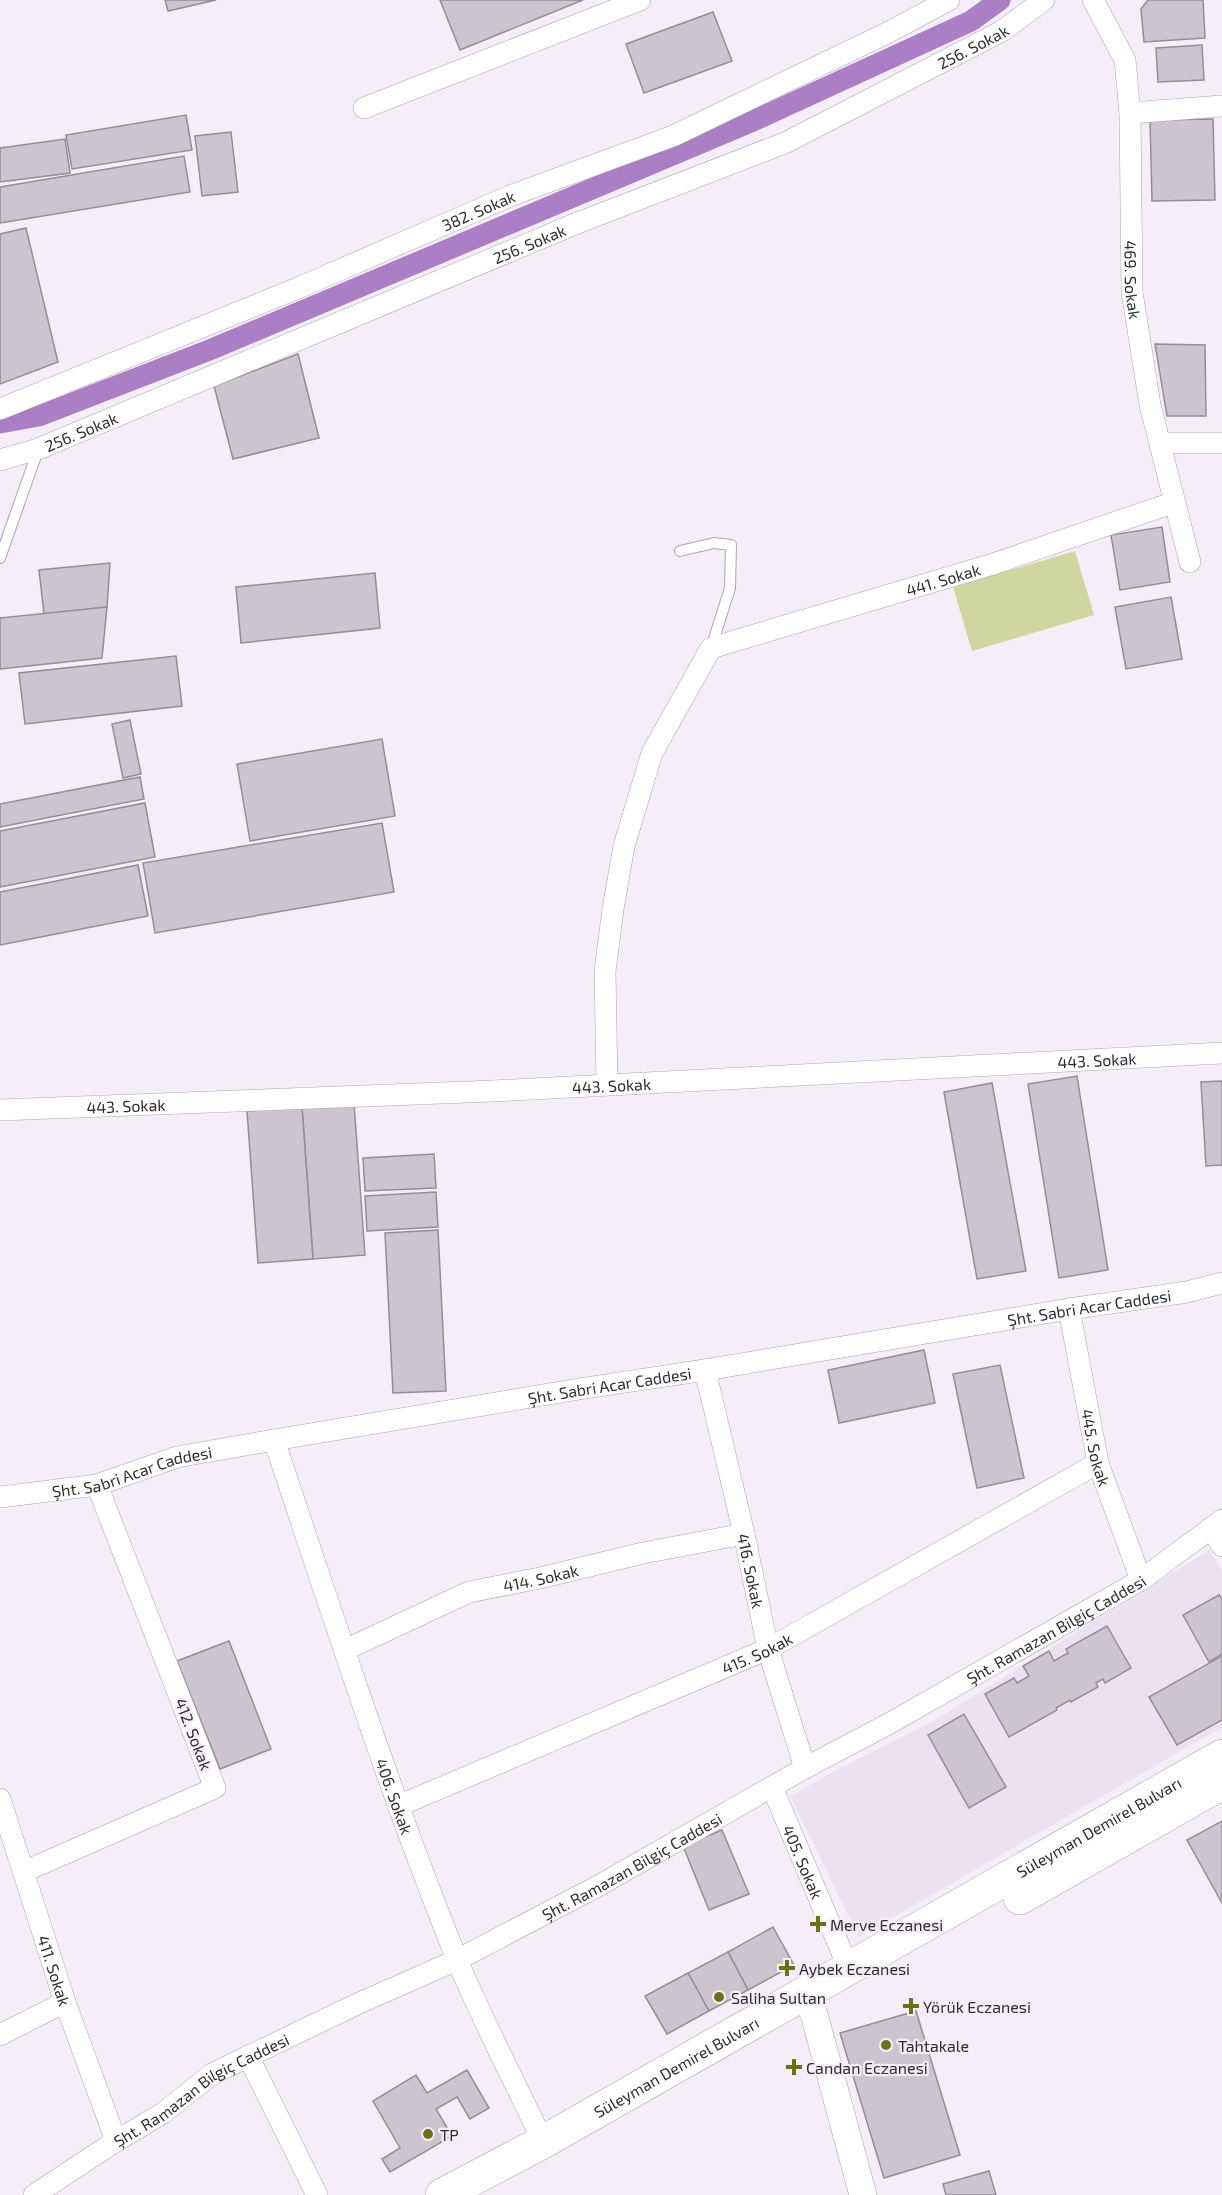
<svg xmlns="http://www.w3.org/2000/svg" width="1222" height="2195" viewBox="0 0 1222 2195" font-family="'Exo 2',sans-serif">
<style>
.built{fill:#ebe1f3}
.green{fill:#cfd6a0}
.lines{fill:none;stroke-linecap:round;stroke-linejoin:round}
.canal{stroke:#ab7fc5;stroke-width:21}
.building{fill:#ccc5d0;stroke:#948d98;stroke-width:1.5}
.service-casing{stroke:#aba5af;stroke-width:12}
.minor-casing{stroke:#aba5af;stroke-width:22}
.tertiary-casing{stroke:#aba5af;stroke-width:28}
.primary-casing{stroke:#aba5af;stroke-width:34}
.service{stroke:#fff;stroke-width:10}
.minor{stroke:#fff;stroke-width:21}
.tertiary{stroke:#fff;stroke-width:27}
.primary{stroke:#fff;stroke-width:33}
.poi-dot{fill:#6a7118;stroke:#f5eef9;stroke-width:2}
.labels{text-anchor:middle;dominant-baseline:central;stroke-width:4.5;stroke-linejoin:round;paint-order:stroke}
.street-label{font-size:16px;fill:#2f2c30;stroke:#f5eef9}
.poi-label{font-size:16px;fill:#2f2c30;stroke:#f5eef9;text-anchor:start}
</style>
<rect width="100%" height="100%" fill="#f5eef9"/>
<path class="built" d="M1209,1550L1222,1571V1727L859,1937L790,1796L844,1766L933,1721Z"/>
<path class="green" d="M1075,551L1094,615L972,651L953,587Z"/>
<g class="lines">
<path class="canal" d="M0,423L39,416L212,349L753,121L971,21L1000,0"/>
</g>
<g class="building">
<path d="M165,0H216L168,11Z"/>
<path d="M440,0H583L460,50Z"/>
<path d="M1148,0H1203L1205,38L1144,42L1141,9Z"/>
<path d="M713,12L732,61L644,93L626,44Z"/>
<path d="M1202,45L1204,80L1158,82L1156,48Z"/>
<path d="M186,115L192,150L72,169L66,135Z"/>
<path d="M1213,119L1215,200L1152,201L1150,120Z"/>
<path d="M231,132L238,192L202,196L195,136Z"/>
<path d="M65,139L70,173L0,182V148Z"/>
<path d="M184,156L190,192L0,223V187Z"/>
<path d="M26,228L58,362L0,384V234Z"/>
<path d="M1155,344L1205,345L1206,416H1167Z"/>
<path d="M298,354L319,438L233,459L214,386Z"/>
<path d="M1162,527L1170,582L1120,590L1111,535Z"/>
<path d="M110,563L107,607L44,614L39,570Z"/>
<path d="M375,573L380,628L241,643L236,587Z"/>
<path d="M1171,597L1182,659L1126,669L1115,607Z"/>
<path d="M107,607L102,658L0,669V618Z"/>
<path d="M176,656L182,706L25,724L19,673Z"/>
<path d="M130,720L141,774L123,778L112,724Z"/>
<path d="M382,739L395,816L250,841L237,764Z"/>
<path d="M140,777L144,799L0,827V804Z"/>
<path d="M145,803L155,857L0,887V831Z"/>
<path d="M382,823L394,892L155,933L143,863Z"/>
<path d="M138,865L148,916L0,945V892Z"/>
<path d="M1077,1076L1108,1270L1059,1278L1028,1084Z"/>
<path d="M1222,1081V1165L1206,1166L1201,1082Z"/>
<path d="M992,1083L1026,1271L977,1279L944,1092Z"/>
<path d="M354,1103L365,1255L313,1259L302,1107Z"/>
<path d="M302,1107L313,1259L258,1263L247,1111Z"/>
<path d="M434,1154L436,1188L365,1191L363,1158Z"/>
<path d="M436,1192L438,1227L367,1231L365,1196Z"/>
<path d="M438,1230L446,1391L393,1393L385,1233Z"/>
<path d="M924,1350L935,1403L839,1423L828,1370Z"/>
<path d="M1000,1365L1024,1478L977,1488L953,1374Z"/>
<path d="M1219,1595L1222,1599V1654L1209,1662L1183,1615Z"/>
<path d="M1107,1626L1131,1668L1105,1683L1103,1679L1096,1683L1098,1687L1071,1702L1070,1700L1056,1708L1057,1710L1009,1737L985,1694L1014,1678L1017,1683L1029,1676L1023,1666L1049,1651L1054,1661L1068,1653L1066,1649Z"/>
<path d="M229,1641L271,1749L220,1769L177,1661Z"/>
<path d="M1222,1656V1720L1177,1745L1149,1697Z"/>
<path d="M964,1714L1006,1787L969,1808L928,1735Z"/>
<path d="M1222,1821V1903L1187,1840Z"/>
<path d="M722,1830L749,1894L709,1910L683,1846Z"/>
<path d="M773,1927L794,1965L748,1990L728,1952Z"/>
<path d="M728,1952L748,1990L709,2011L688,1973Z"/>
<path d="M688,1973L709,2011L667,2034L645,1996Z"/>
<path d="M916,2011L960,2155L884,2178L840,2033Z"/>
<path d="M467,2070L489,2108L470,2119L457,2097L436,2109L452,2136L390,2172L382,2159L400,2148L373,2101L416,2075L427,2093Z"/>
<path d="M989,2171L996,2195H946L943,2184Z"/>
</g>
<g class="lines">
<defs>
<g id="service">
<path d="M680,551L714,543L731,545L730,588L711,648"/>
<path d="M0,558L38,450"/>
</g>
<g id="minor">
<path id="s1" d="M1093,0L1125,60L1130,113L1132,292L1150,405L1190,562"/>
<path d="M364,108L640,0"/>
<path d="M1130,113L1222,106"/>
<path id="s2" d="M0,409L298,288L510,196L673,136L887,33L949,0"/>
<path d="M1160,443H1222"/>
<path id="s3" d="M0,460L38,449L575,224L787,142L1002,31L1044,0"/>
<path id="s4" d="M607,1085L605,971L613,909L624,846L652,753L711,648L993,564L1175,502"/>
<path id="s5" d="M0,1110L493,1091L1222,1053"/>
<path id="s6" d="M1069,1309L1098,1463L1141,1580"/>
<path id="s7" d="M705,1370L744,1534L768,1649L805,1768"/>
<path id="s8" d="M274,1440C332,1613 388,1788 456,1957C482,2020 514,2080 543,2142"/>
<path id="s9" d="M0,1497L97,1485L177,1457L274,1440L579,1389L705,1370L1069,1309L1187,1292L1222,1283"/>
<path d="M1211,1528L1222,1546"/>
<path id="s10" d="M345,1650L469,1592L540,1578L643,1553L744,1534"/>
<path id="s11" d="M772,1787L849,1969"/>
<path id="s12" d="M0,1799L65,2002L116,2141"/>
<path id="s13" d="M398,1806L768,1649L1098,1463"/>
<path d="M23,1872L215,1788L97,1485"/>
<path d="M0,2035L65,2002"/>
<path d="M248,2056L317,2195"/>
<path id="s14" d="M34,2195L116,2141L163,2113L212,2074L355,2005L457,1960L598,1886L805,1768L892,1722L1141,1580L1222,1520"/>
</g>
<path id="tertiary" d="M804,1994L814,2014L863,2195"/>
<g id="primary">
<path d="M1020,1898L1222,1783"/>
<path id="s15" d="M442,2195L543,2142L1222,1756"/>
</g>
</defs>
<use href="#service" class="service-casing"/>
<use href="#minor" class="minor-casing"/>
<use href="#tertiary" class="tertiary-casing"/>
<use href="#primary" class="primary-casing"/>
<use href="#service" class="service"/>
<use href="#minor" class="minor"/>
<use href="#tertiary" class="tertiary"/>
<use href="#primary" class="primary"/>
</g>
<g class="poi-dot">
<path d="M815 1915h6v6h6v6h-6v6h-6v-6h-6v-6h6z"/>
<path d="M784 1959h6v6h6v6h-6v6h-6v-6h-6v-6h6z"/>
<circle cx="719" cy="1997" r="6"/>
<path d="M908 1997h6v6h6v6h-6v6h-6v-6h-6v-6h6z"/>
<circle cx="886" cy="2045" r="6"/>
<path d="M791 2058h6v6h6v6h-6v6h-6v-6h-6v-6h6z"/>
<circle cx="428" cy="2134" r="6"/>
</g>
<g class="labels">
<g class="street-label">
<text stroke="none"><textPath href="#s3" startOffset="1058">256. Sokak</textPath></text>
<text stroke="none"><textPath href="#s2" startOffset="518">382. Sokak</textPath></text>
<text stroke="none"><textPath href="#s3" startOffset="572">256. Sokak</textPath></text>
<text stroke="none"><textPath href="#s1" startOffset="288">469. Sokak</textPath></text>
<text stroke="none"><textPath href="#s3" startOffset="86">256. Sokak</textPath></text>
<text stroke="none"><textPath href="#s4" startOffset="700">441. Sokak</textPath></text>
<text stroke="none"><textPath href="#s5" startOffset="1098">443. Sokak</textPath></text>
<text stroke="none"><textPath href="#s5" startOffset="612">443. Sokak</textPath></text>
<text stroke="none"><textPath href="#s5" startOffset="126">443. Sokak</textPath></text>
<text stroke="none"><textPath href="#s9" startOffset="1107">Şht. Sabri Acar Caddesi</textPath></text>
<text stroke="none"><textPath href="#s9" startOffset="621">Şht. Sabri Acar Caddesi</textPath></text>
<text stroke="none"><textPath href="#s6" startOffset="141">445. Sokak</textPath></text>
<text stroke="none"><textPath href="#s9" startOffset="135">Şht. Sabri Acar Caddesi</textPath></text>
<text stroke="none"><textPath href="#s7" startOffset="206">416. Sokak</textPath></text>
<text stroke="none"><textPath href="#s10" startOffset="210">414. Sokak</textPath></text>
<text stroke="none"><textPath href="#s14" startOffset="1170">Şht. Ramazan Bilgiç Caddesi</textPath></text>
<text stroke="none"><textPath href="#s13" startOffset="390">415. Sokak</textPath></text>
<text transform="translate(194 1734) rotate(69)">412. Sokak</text>
<text stroke="none"><textPath href="#s8" startOffset="376">406. Sokak</textPath></text>
<text stroke="none"><textPath href="#s15" startOffset="753">Süleyman Demirel Bulvarı</textPath></text>
<text stroke="none"><textPath href="#s11" startOffset="81">405. Sokak</textPath></text>
<text stroke="none"><textPath href="#s14" startOffset="684">Şht. Ramazan Bilgiç Caddesi</textPath></text>
<text stroke="none"><textPath href="#s12" startOffset="180">411. Sokak</textPath></text>
<text stroke="none"><textPath href="#s15" startOffset="267">Süleyman Demirel Bulvarı</textPath></text>
<text stroke="none"><textPath href="#s14" startOffset="198">Şht. Ramazan Bilgiç Caddesi</textPath></text>
</g>
<g class="poi-label">
<text x="830" y="1924">Merve Eczanesi</text>
<text x="799" y="1968">Aybek Eczanesi</text>
<text x="731" y="1997">Saliha Sultan</text>
<text x="923" y="2006">Yörük Eczanesi</text>
<text x="898" y="2045">Tahtakale</text>
<text x="806" y="2067">Candan Eczanesi</text>
<text x="440" y="2134">TP</text>
</g>
</g>
</svg>
